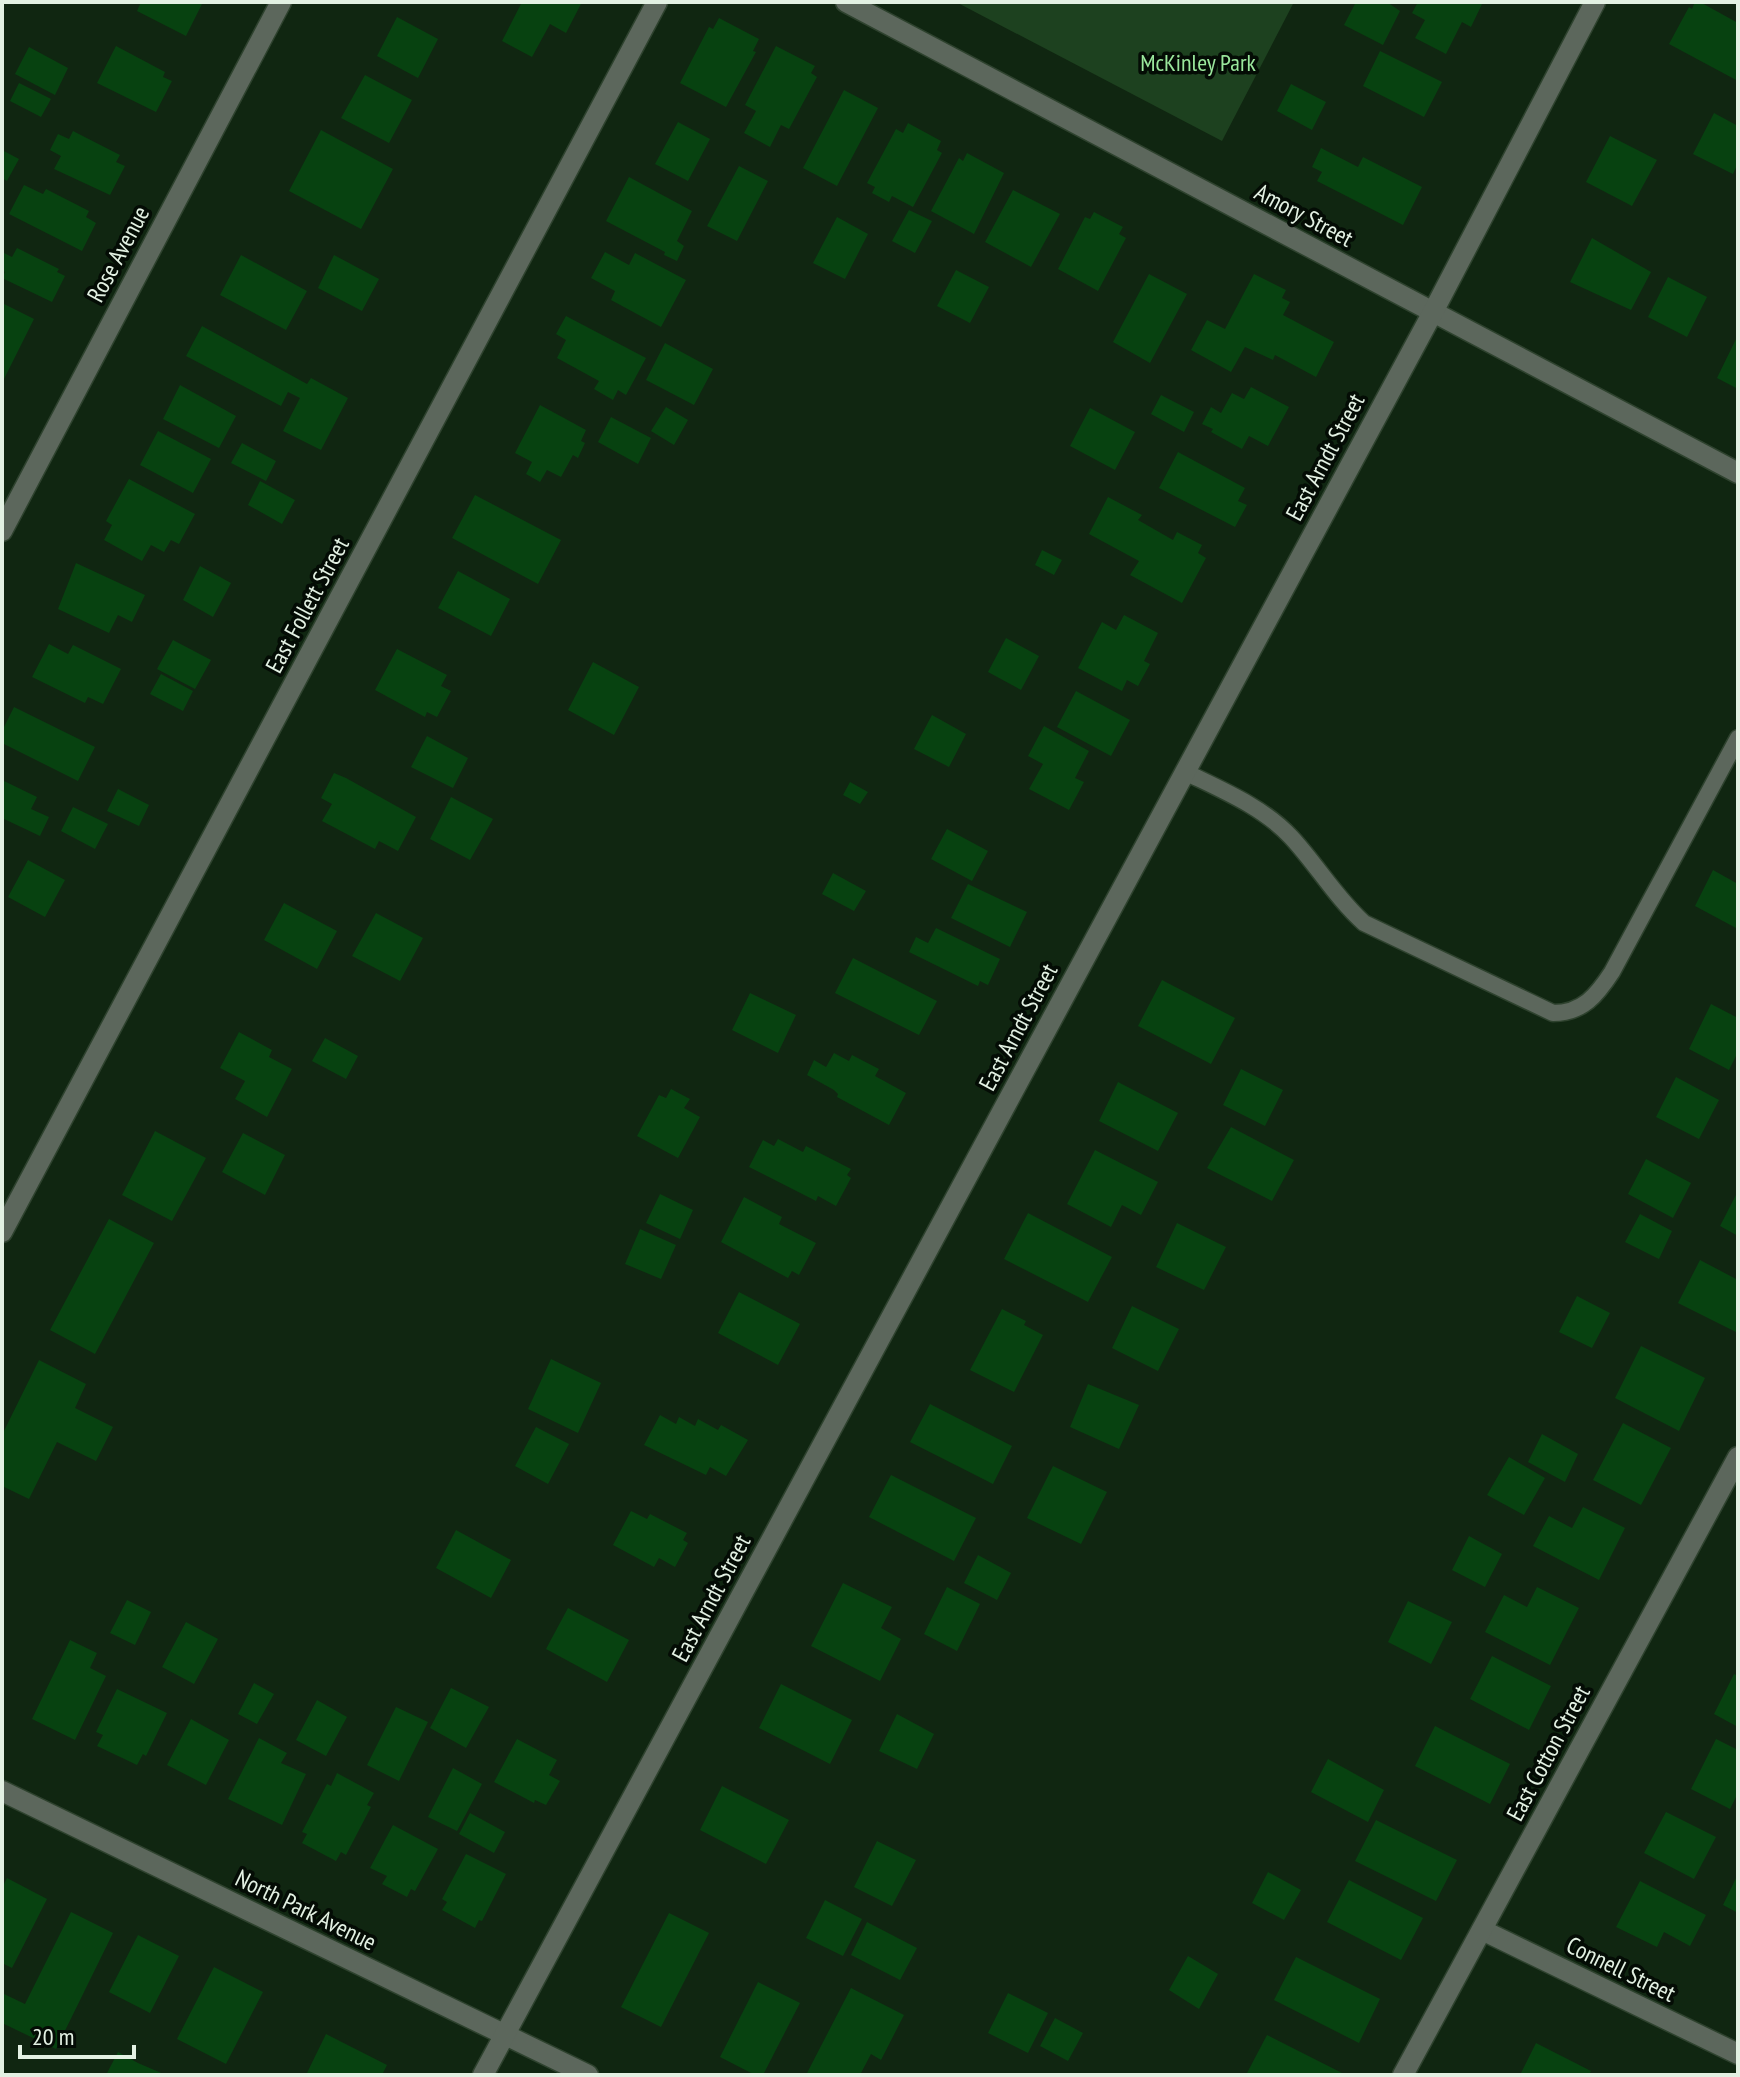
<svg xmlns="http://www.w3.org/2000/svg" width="1740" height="2077" viewBox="0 0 1740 2077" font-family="'PT Sans Narrow',sans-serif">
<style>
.green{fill:#1d411f}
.building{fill:#074210}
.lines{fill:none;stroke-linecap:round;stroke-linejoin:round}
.lane-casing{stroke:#2e422e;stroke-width:19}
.street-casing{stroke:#2e422e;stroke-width:23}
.lane{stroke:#5c675c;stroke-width:16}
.street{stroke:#5c675c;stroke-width:20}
.labels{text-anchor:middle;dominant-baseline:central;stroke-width:7;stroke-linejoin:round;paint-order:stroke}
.park-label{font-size:24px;fill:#9ae79c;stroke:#040c05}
.street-label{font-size:24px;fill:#e3f1e3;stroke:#040c05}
</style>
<rect width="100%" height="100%" fill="#102611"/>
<path class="green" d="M956,2H1294L1222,141Z"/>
<g class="building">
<path d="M141,2H203L186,36L137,11Z"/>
<path d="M522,2H582L566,33L550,24L532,57L502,41Z"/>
<path d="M1356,2H1387L1400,11L1383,45L1344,25Z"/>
<path d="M1418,2H1483L1471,27L1462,22L1446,54L1415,38L1425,20L1412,13Z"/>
<path d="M1695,2H1700L1738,23V81L1669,44L1689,7L1692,9Z"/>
<path d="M397,17L438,39L418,78L377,56Z"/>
<path d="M719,18L759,39L753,51L756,52L726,107L680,83L709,27L713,29Z"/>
<path d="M116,46L165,72L163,77L172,81L156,112L97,83Z"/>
<path d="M776,46L815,66L811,73L817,77L789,129L781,125L770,147L744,133L756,111L745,105Z"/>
<path d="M29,47L68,68L55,95L15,74Z"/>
<path d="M1380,51L1442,82L1424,117L1363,86Z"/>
<path d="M365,75L412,100L389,143L341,118Z"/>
<path d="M19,83L51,99L41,117L10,101Z"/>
<path d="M1291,84L1326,102L1312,130L1277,111Z"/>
<path d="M844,90L878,108L837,186L803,168Z"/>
<path d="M1714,113L1738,126V163L1733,174L1693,154Z"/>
<path d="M678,122L710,139L688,181L655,164Z"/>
<path d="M908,123L941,141L937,150L942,153L913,207L892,196L889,202L872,193L875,187L867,183L896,129L903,133Z"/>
<path d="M321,130L393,169L361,229L289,191Z"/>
<path d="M73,131L120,155L116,162L125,166L110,195L54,169L61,156L50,150L58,134L69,139Z"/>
<path d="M1610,136L1657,160L1632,206L1586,182Z"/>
<path d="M1321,148L1358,167L1363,157L1422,187L1403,225L1317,181L1322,172L1312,167Z"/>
<path d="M2,150L19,159L7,181L2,178Z"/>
<path d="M967,153L1004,173L974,234L931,211L959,158L963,161Z"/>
<path d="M739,166L768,181L737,241L707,226Z"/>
<path d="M629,177L692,211L677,241L684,246L677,261L664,255L665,252L606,221Z"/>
<path d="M24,185L43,194L46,189L89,211L86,217L96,223L82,251L9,214Z"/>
<path d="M1013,190L1060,214L1031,267L985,242Z"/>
<path d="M909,210L932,221L915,253L892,241Z"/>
<path d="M1094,212L1123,227L1119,234L1126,238L1098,291L1058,269L1085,217L1090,219Z"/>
<path d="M837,217L868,234L845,279L813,263Z"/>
<path d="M1592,238L1651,272L1631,310L1570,282Z"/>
<path d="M17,248L59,269L57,272L65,276L52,302L2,278L5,272L2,270V252L12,257Z"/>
<path d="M605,252L629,265L635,253L686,280L661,327L611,300L615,291L591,278Z"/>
<path d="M241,255L307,291L286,330L220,295Z"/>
<path d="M334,255L379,279L362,311L318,288Z"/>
<path d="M956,270L989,287L970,323L937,306Z"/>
<path d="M1149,274L1187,294L1150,363L1113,342Z"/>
<path d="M1254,274L1286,290L1282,298L1290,302L1283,315L1334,342L1316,377L1275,355L1273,360L1245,347L1231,372L1191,350L1207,320L1225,329Z"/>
<path d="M1668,277L1707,297L1687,337L1648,317Z"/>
<path d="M2,303L34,319L2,383Z"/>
<path d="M566,316L646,358L626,395L618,390L613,400L594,389L599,381L557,358L566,340L556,334Z"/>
<path d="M202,326L307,384L311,378L348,398L321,450L283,431L300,398L288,392L281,406L186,356Z"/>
<path d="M1738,335V389L1717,378Z"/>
<path d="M665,343L713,369L694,405L646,380Z"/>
<path d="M180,385L236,416L219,448L163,419Z"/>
<path d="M1251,387L1289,407L1268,446L1249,436L1242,449L1211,432L1213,429L1202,424L1211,407L1221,413L1232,393L1244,399Z"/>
<path d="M1161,395L1194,412L1184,432L1151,414Z"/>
<path d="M540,405L586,430L581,441L585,443L578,458L573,455L561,477L547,470L540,482L526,474L532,462L515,453Z"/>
<path d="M666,407L688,420L674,445L651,431Z"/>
<path d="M1090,408L1135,432L1115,470L1070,446Z"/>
<path d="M611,417L651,438L638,464L598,442Z"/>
<path d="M158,431L211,459L193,493L140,465Z"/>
<path d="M242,443L276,461L266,481L231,463Z"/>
<path d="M1178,452L1245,488L1238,501L1247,505L1235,527L1159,488Z"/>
<path d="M129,479L195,514L179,544L171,540L164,552L151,545L142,561L104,540L112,525L106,521Z"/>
<path d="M260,481L295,500L282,524L248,505Z"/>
<path d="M475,495L561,540L538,584L452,538Z"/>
<path d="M1108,497L1142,515L1138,520L1173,540L1177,532L1202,545L1198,553L1206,558L1182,603L1130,575L1139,561L1089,534Z"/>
<path d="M1042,550L1062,560L1054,575L1035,565Z"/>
<path d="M76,563L145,595L132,622L118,615L109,633L58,609Z"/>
<path d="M200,566L231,583L213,617L183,600Z"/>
<path d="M458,571L510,599L491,636L438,608Z"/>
<path d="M1124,615L1158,633L1144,661L1150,664L1138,686L1127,680L1122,691L1078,668L1102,622L1116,630Z"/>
<path d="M1006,638L1039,656L1021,690L988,672Z"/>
<path d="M173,640L211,660L195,689L157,669Z"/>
<path d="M49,644L68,654L73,645L121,669L103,704L88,697L85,703L32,677Z"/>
<path d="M397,649L447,675L441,686L451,691L437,717L427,712L425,717L375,690Z"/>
<path d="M593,662L639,687L614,735L568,710Z"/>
<path d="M161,674L193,691L183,711L150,694Z"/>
<path d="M1076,691L1130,720L1111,756L1057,727Z"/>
<path d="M14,707L95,747L78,781L2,743V731Z"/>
<path d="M932,715L966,734L949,767L914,749Z"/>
<path d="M1044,726L1089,751L1075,778L1084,782L1069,810L1029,789L1043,764L1028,756Z"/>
<path d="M427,736L468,758L453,788L411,767Z"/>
<path d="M334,773L346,778L416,817L398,851L379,841L375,849L322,821L332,804L321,798Z"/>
<path d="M2,780L37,797L31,809L49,817L40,836L2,818Z"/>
<path d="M850,782L868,792L860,804L843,795Z"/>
<path d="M118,789L149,805L139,826L107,811Z"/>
<path d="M451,797L493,819L470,860L430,839Z"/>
<path d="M73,807L108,824L95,849L61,831Z"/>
<path d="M947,829L988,851L972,881L931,859Z"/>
<path d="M28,860L65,880L45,917L8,897Z"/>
<path d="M1713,870L1738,884L1736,928L1695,906Z"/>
<path d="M833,873L866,891L854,911L822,894Z"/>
<path d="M968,884L1027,912L1010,947L951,918Z"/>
<path d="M284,903L337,931L317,969L264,940Z"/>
<path d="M376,913L423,938L400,981L352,956Z"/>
<path d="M936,928L1000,959L988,985L980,981L978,986L909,952L916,937L928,943Z"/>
<path d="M853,958L937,1001L919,1035L835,993Z"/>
<path d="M1162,980L1235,1018L1211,1064L1138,1026Z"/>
<path d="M750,993L796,1015L778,1053L732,1030Z"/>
<path d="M1711,1004L1738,1018V1052L1729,1070L1689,1049Z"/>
<path d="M239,1032L272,1050L269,1057L292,1069L267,1117L235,1099L245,1081L220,1068Z"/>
<path d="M325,1038L358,1056L346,1079L312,1061Z"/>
<path d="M834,1053L849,1061L852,1055L879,1069L875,1076L906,1093L889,1125L837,1097L838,1094L834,1090L807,1075L814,1060L826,1067Z"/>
<path d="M1241,1069L1283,1090L1265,1126L1223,1105Z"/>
<path d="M1676,1077L1719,1100L1699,1139L1656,1117Z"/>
<path d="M1118,1082L1178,1113L1158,1151L1099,1121Z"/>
<path d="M671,1089L690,1099L684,1108L700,1117L678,1158L637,1136L659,1095L666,1098Z"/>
<path d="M1231,1127L1294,1160L1272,1201L1207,1168Z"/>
<path d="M155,1131L206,1158L172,1221L122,1195Z"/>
<path d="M243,1133L285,1155L265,1195L222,1172Z"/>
<path d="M778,1139L803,1152L806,1146L851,1169L847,1175L851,1178L836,1206L818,1196L816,1201L749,1167L763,1140L774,1146Z"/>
<path d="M1095,1150L1158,1182L1141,1215L1122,1205L1111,1227L1067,1204Z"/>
<path d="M1646,1159L1691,1183L1673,1218L1628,1194Z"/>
<path d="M1738,1191V1236L1720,1226Z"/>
<path d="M660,1194L693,1210L680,1239L646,1223Z"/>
<path d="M744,1197L782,1217L779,1224L816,1243L799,1275L792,1271L788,1278L721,1242Z"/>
<path d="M1028,1213L1112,1257L1088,1302L1004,1259Z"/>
<path d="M1640,1214L1672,1231L1659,1259L1625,1242Z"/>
<path d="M109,1219L154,1243L95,1354L50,1330Z"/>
<path d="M1177,1223L1226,1247L1204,1290L1156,1267Z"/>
<path d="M640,1229L676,1245L661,1279L625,1264Z"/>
<path d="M1700,1260L1738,1280V1333L1678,1303Z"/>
<path d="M739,1292L800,1324L778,1365L718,1333Z"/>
<path d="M1577,1296L1610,1313L1592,1348L1559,1332Z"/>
<path d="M1132,1306L1179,1329L1158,1371L1112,1348Z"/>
<path d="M1002,1309L1026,1321L1024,1325L1043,1335L1014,1392L970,1370Z"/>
<path d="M1641,1346L1705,1378L1679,1431L1615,1398Z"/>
<path d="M551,1359L601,1383L578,1433L528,1409Z"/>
<path d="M39,1360L86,1384L75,1408L113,1427L96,1461L57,1442L29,1499L2,1486V1435Z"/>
<path d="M1088,1384L1139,1405L1119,1449L1070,1427Z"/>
<path d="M930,1404L1012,1446L993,1484L910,1442Z"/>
<path d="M660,1415L676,1424L679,1417L695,1426L698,1419L718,1430L721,1425L748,1440L726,1476L710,1467L706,1475L644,1445Z"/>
<path d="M1623,1423L1671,1448L1641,1505L1593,1480Z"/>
<path d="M536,1427L569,1444L548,1484L515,1466Z"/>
<path d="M1542,1434L1578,1454L1565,1482L1528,1462Z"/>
<path d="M1509,1457L1545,1478L1524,1515L1487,1495Z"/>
<path d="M1053,1466L1107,1492L1081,1544L1027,1518Z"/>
<path d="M891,1475L976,1518L954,1561L869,1517Z"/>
<path d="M1583,1507L1625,1528L1599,1580L1533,1546L1549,1516L1572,1528Z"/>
<path d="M631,1511L647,1519L650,1514L687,1533L683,1540L688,1543L675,1567L659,1558L654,1567L613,1545Z"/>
<path d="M456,1530L511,1560L491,1598L436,1568Z"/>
<path d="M1469,1536L1502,1554L1485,1587L1452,1570Z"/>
<path d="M978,1555L1011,1573L997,1600L964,1583Z"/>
<path d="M843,1583L892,1607L881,1628L901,1639L880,1681L811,1646Z"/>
<path d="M947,1587L980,1604L957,1651L924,1634Z"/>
<path d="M1537,1587L1579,1608L1550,1665L1485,1632L1504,1595L1527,1607Z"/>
<path d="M127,1600L151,1612L135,1645L110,1633Z"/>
<path d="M1408,1601L1452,1622L1431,1664L1388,1642Z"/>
<path d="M568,1608L629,1640L607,1682L546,1649Z"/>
<path d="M186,1622L218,1639L194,1684L162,1667Z"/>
<path d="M70,1640L97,1653L90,1668L106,1676L75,1740L32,1719Z"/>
<path d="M1492,1656L1551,1686L1529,1730L1470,1699Z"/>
<path d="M1734,1674L1738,1676V1727L1714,1714Z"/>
<path d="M254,1683L274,1694L257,1724L238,1714Z"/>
<path d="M781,1684L852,1720L830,1764L759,1728Z"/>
<path d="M451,1688L489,1707L466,1748L430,1728Z"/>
<path d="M117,1689L167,1713L146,1756L143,1754L137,1765L97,1746L103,1735L96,1732Z"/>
<path d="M317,1700L347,1717L326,1756L296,1740Z"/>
<path d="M396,1707L428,1722L399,1781L367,1765Z"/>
<path d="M897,1714L934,1734L917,1769L879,1751Z"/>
<path d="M191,1719L229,1740L206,1785L167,1765Z"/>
<path d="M1435,1726L1510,1764L1490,1804L1415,1766Z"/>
<path d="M259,1738L287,1753L281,1763L306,1774L282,1825L228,1799Z"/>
<path d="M517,1739L557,1760L549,1775L560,1781L546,1805L535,1800L534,1803L494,1782Z"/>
<path d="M1716,1739L1738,1750V1793L1730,1809L1691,1789Z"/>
<path d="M1328,1759L1384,1790L1368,1822L1311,1792Z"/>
<path d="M453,1768L482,1784L457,1831L428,1817Z"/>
<path d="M337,1773L374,1793L367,1805L371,1807L346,1855L341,1852L336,1861L302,1843L307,1834L302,1832L327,1784L331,1786Z"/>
<path d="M722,1786L789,1820L766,1864L700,1830Z"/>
<path d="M1666,1812L1716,1837L1694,1879L1644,1853Z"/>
<path d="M470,1813L505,1832L494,1853L459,1834Z"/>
<path d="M1376,1820L1457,1860L1436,1901L1355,1861Z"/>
<path d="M393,1825L438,1849L415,1891L411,1889L407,1897L382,1884L387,1876L370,1868Z"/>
<path d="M877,1841L916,1860L892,1906L854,1887Z"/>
<path d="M466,1854L506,1874L482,1921L479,1920L475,1928L442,1910L447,1902L442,1899Z"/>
<path d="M1268,1872L1301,1890L1284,1920L1252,1903Z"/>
<path d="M1738,1874V1913L1723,1905Z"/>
<path d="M7,1878L47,1899L12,1968L2,1963V1888Z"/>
<path d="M1349,1880L1423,1918L1401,1960L1327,1922Z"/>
<path d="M1640,1881L1706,1915L1690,1946L1664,1932L1657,1947L1616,1927Z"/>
<path d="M825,1900L862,1919L843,1956L806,1938Z"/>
<path d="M71,1912L113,1933L56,2049L2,2023V1998L4,1994L25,2004Z"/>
<path d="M669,1913L709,1933L661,2027L621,2007Z"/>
<path d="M867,1922L917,1948L900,1980L851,1955Z"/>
<path d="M138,1935L179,1956L150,2013L109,1992Z"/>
<path d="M1188,1956L1218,1974L1199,2009L1169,1990Z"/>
<path d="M1296,1957L1380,1999L1359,2043L1274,2000Z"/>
<path d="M214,1967L263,1992L226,2064L177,2039Z"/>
<path d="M758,1982L800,2003L763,2075H755L720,2057Z"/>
<path d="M851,1988L904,2015L881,2060L871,2054L860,2075H806Z"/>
<path d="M1008,1993L1048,2013L1028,2053L988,2033Z"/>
<path d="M1055,2018L1083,2033L1068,2061L1040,2046Z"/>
<path d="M326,2034L387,2065L382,2075H306Z"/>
<path d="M1267,2035L1346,2075L1247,2073Z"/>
<path d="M1536,2043L1591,2071L1589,2075H1520Z"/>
<path d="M118,2052L138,2063L166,2075H106Z"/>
</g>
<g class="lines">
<defs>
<path id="lane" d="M1185,772C1222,790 1263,807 1291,837C1317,865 1336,898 1364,923L1553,1013C1583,1013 1597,995 1612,972L1738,738"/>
<g id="street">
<path d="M846,2L1738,473"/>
<path d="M2,531L281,2"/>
<path d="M2,1232L657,2"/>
<path d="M2,1791L588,2075"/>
<path d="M1482,1930L1738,2054"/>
<path d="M483,2075L1433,312L1595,2"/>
<path d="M1403,2075L1738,1457"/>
</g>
</defs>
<use href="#lane" class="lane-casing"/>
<use href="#street" class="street-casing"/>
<use href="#lane" class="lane"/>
<use href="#street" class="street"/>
</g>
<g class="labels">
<g class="park-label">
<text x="1198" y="62">McKinley Park</text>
</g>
<g class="street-label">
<text transform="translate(1304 215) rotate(28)">Amory Street</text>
<text transform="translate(118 254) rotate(-62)">Rose Avenue</text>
<text transform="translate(1325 457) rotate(-62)">East Arndt Street</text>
<text transform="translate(307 605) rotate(-62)">East Follett Street</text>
<text transform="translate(1018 1027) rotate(-62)">East Arndt Street</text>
<text transform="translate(711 1598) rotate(-62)">East Arndt Street</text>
<text transform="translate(1548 1753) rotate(-62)">East Cotton Street</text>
<text transform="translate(306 1910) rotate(26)">North Park Avenue</text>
<text transform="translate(1621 1969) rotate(26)">Connell Street</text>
</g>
</g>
<rect width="1740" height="2077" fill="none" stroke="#e3f1e3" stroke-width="8"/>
<path d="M20 2045v12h114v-12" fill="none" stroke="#e3f1e3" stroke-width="4"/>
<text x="32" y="2045" font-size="24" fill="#e3f1e3" stroke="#040c05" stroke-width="6" paint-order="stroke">20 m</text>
</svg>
